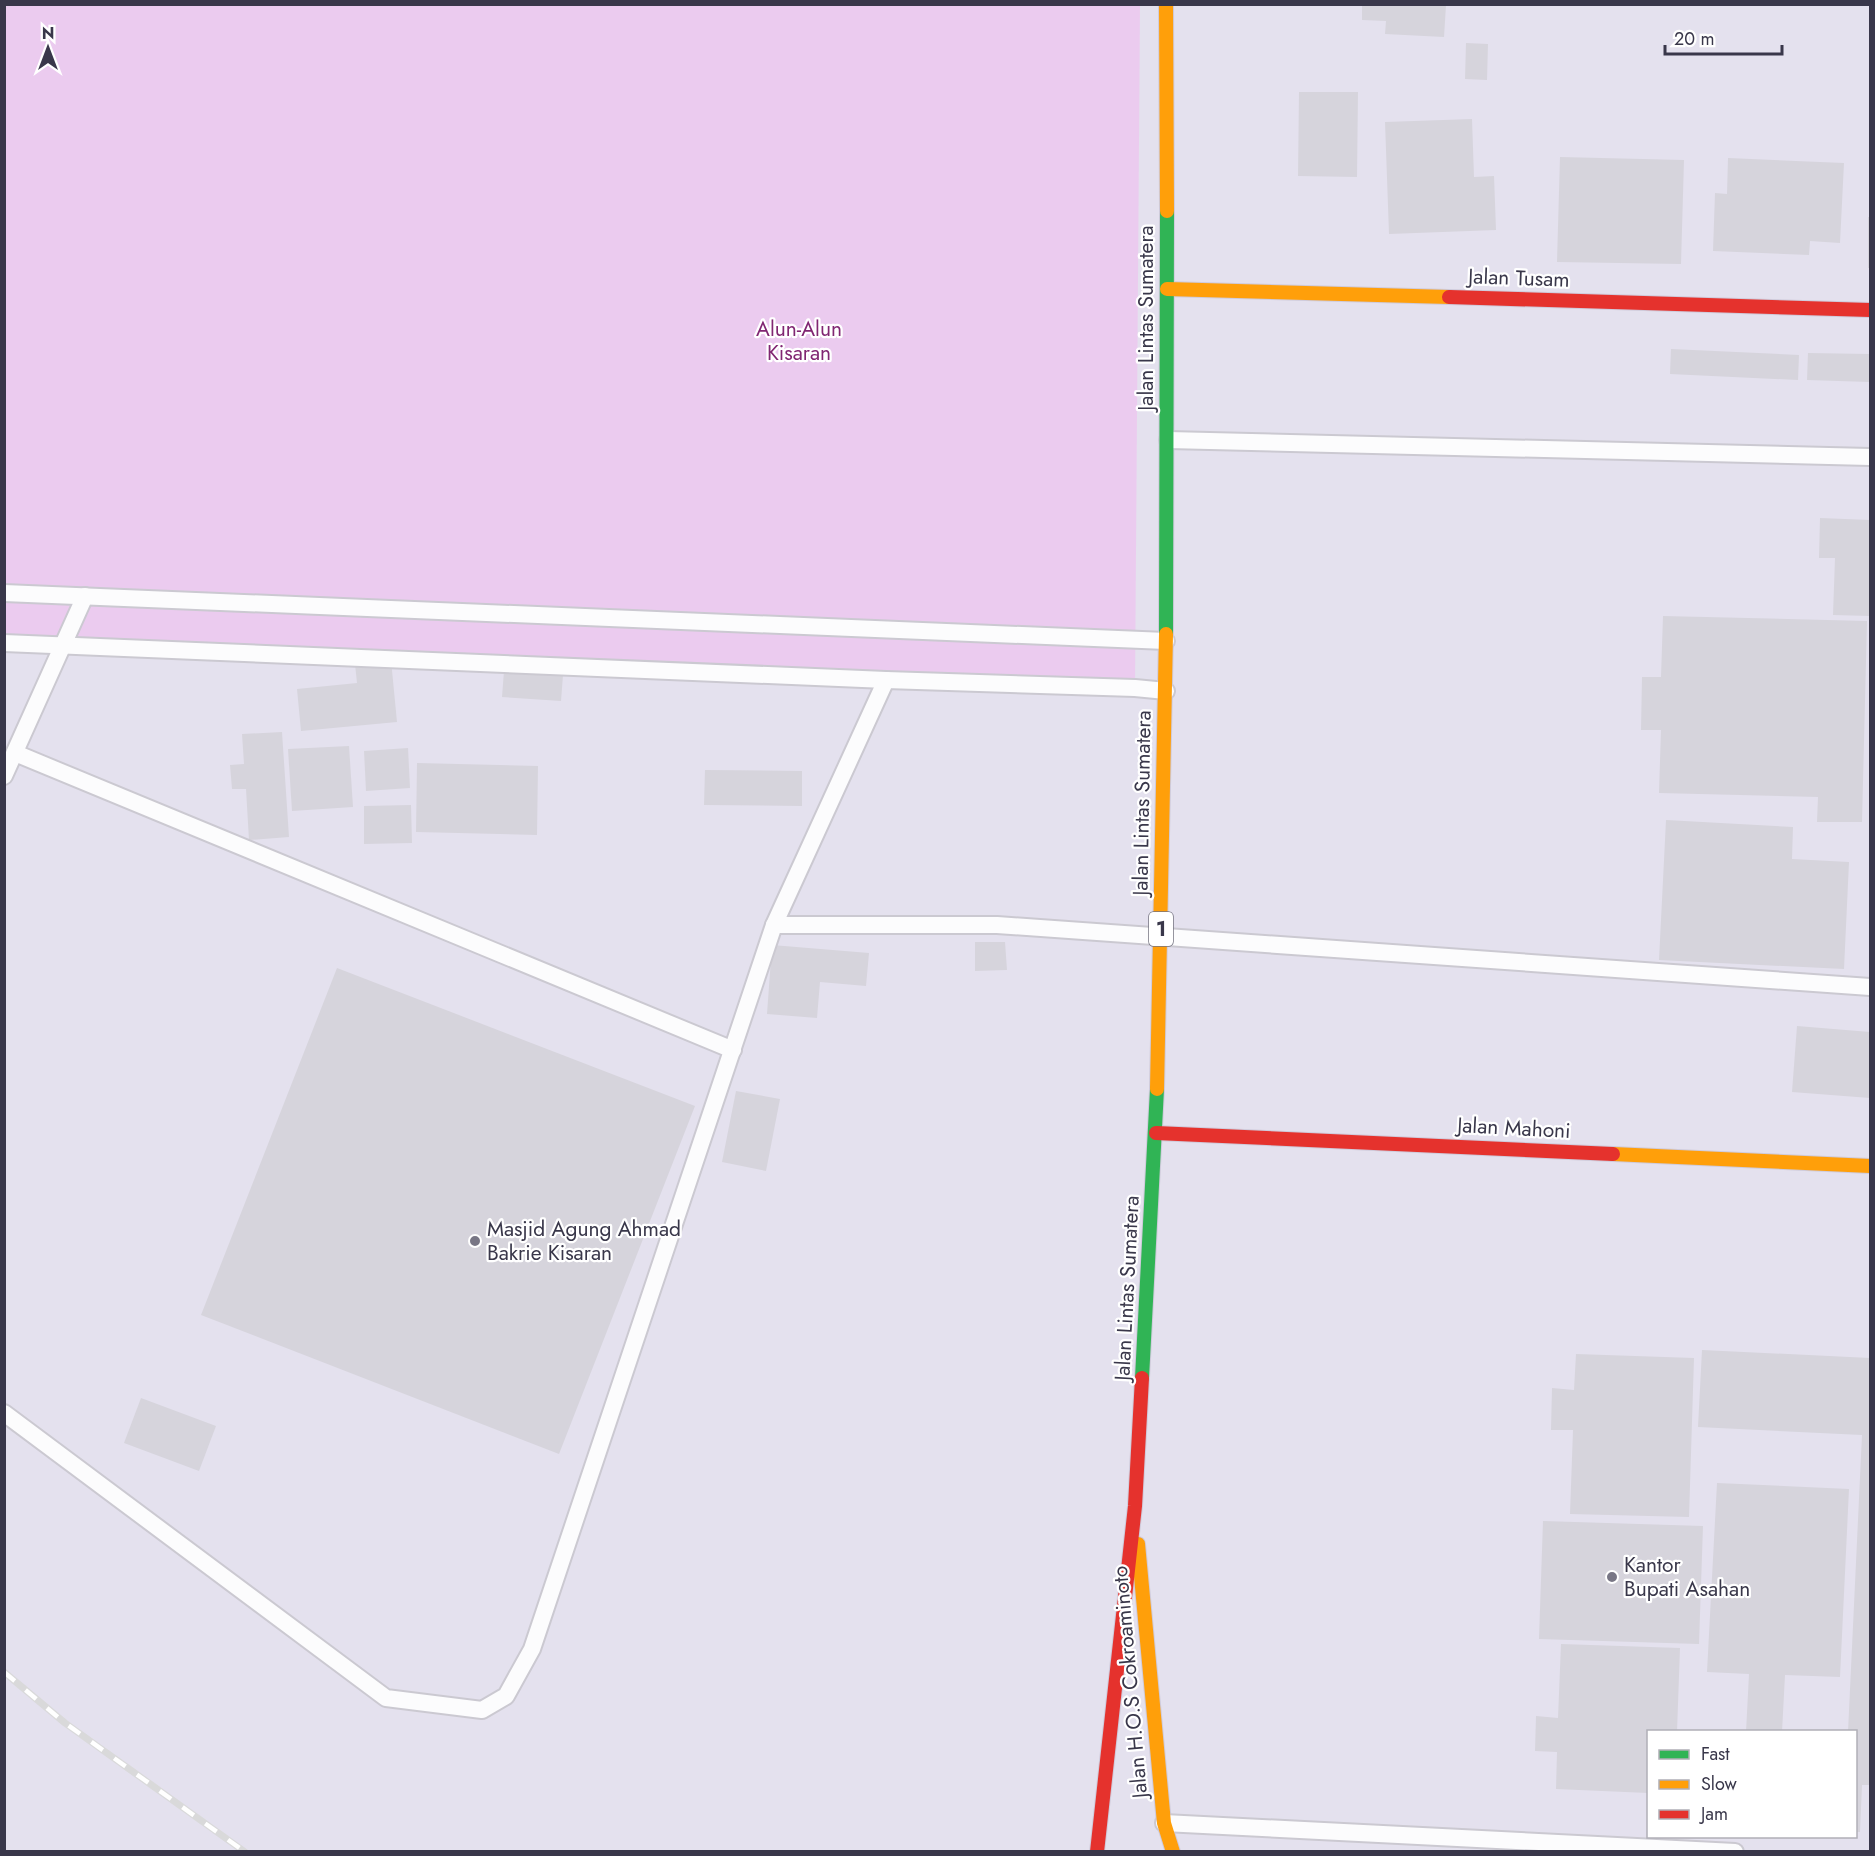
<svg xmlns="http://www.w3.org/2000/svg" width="1875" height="1856" viewBox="0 0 1875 1856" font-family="Jost,sans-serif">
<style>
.residential{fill:#e4e1ee;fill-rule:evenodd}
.green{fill:#ebcbef}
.building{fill:#d6d4dc}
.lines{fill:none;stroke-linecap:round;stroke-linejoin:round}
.lane-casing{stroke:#cbc9d1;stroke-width:20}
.fast-casing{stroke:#cfcbdb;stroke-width:16}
.slow-casing{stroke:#cfcbdb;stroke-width:16}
.jam-casing{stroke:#cfcbdb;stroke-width:16}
.lane{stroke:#fcfcfd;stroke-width:16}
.fast{stroke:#30b455;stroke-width:14}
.slow{stroke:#ff9f0a;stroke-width:14}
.jam{stroke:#e5322d;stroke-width:14}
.rail-casing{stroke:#d9d9da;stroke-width:7}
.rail{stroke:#fff;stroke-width:4.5;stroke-dasharray:14;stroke-linecap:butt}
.poi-dot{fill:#787685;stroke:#fff;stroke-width:2}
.labels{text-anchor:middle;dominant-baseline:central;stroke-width:4.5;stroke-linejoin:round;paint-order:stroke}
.shield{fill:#fff;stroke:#747380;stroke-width:1.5}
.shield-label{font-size:20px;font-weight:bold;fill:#39374a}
.street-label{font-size:21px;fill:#39374a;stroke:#fff}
.park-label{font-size:21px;fill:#802672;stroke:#fff}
.poi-label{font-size:21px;fill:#39374a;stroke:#fff;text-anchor:start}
</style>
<rect width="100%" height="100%" fill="#edecf2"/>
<path class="residential" d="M5,5H1870V1851L5,1852ZM1648,1732H1856V1836H1648Z"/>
<path class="green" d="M5,5H1140L1135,688L5,652Z"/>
<g class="building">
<path d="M1362,5H1446L1444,37L1385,34L1386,21L1362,20Z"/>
<path d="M1466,43L1488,44L1487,80L1465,79Z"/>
<path d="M1299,92H1358L1357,177L1298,176Z"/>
<path d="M1472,119L1474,177L1494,176L1496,230L1389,234L1385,122Z"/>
<path d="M1560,157L1684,160L1681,264L1557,262Z"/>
<path d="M1728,158L1844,163L1840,243L1810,241L1809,255L1713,251L1715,193L1727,194Z"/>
<rect x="1868" y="217" width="2" height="51"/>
<path d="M1671,349L1799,355L1798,380L1670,374Z"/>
<path d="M1808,353L1870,354V382L1807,380Z"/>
<path d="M1820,518L1870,520V616L1833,615L1835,558H1819Z"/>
<path d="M1663,616L1867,621L1862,822H1817L1818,797L1659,793L1661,730H1641L1642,677H1661Z"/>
<path d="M391,660L397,722L301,731L297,689L357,683L355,664Z"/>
<path d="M504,671L563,675L561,701L502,697Z"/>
<path d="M282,732L289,837L249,840L246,789H232L230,765L244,764L242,734Z"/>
<path d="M349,746L353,807L292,811L288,749Z"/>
<path d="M408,748L410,788L366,791L364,751Z"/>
<path d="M417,763L538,766L537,835L416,832Z"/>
<path d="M705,770L802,771V806L704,805Z"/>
<path d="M411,805L412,843L364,844V806Z"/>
<path d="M1666,820L1793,827L1792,859L1849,862L1844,969L1659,960Z"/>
<path d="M975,942H1005L1007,970L975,971Z"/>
<path d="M772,945L869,953L866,986L820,982L817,1018L767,1014Z"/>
<path d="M337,968L695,1106L559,1454L201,1315Z"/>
<path d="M1797,1026L1870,1032V1098L1792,1092Z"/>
<path d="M736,1091L780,1099L766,1171L722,1162Z"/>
<path d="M1702,1350L1870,1358V1785H1862L1860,1832H1856V1732H1848L1862,1435L1698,1427Z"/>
<path d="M1576,1354L1694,1358L1689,1517L1570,1514L1573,1430H1551L1552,1388L1574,1390Z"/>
<path d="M141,1398L216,1426L199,1471L124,1443Z"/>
<path d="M1717,1483L1849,1489L1840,1677L1785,1675L1782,1732H1746L1749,1674L1707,1672Z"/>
<path d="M1543,1521L1703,1526L1699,1644L1539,1639Z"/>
<path d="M1561,1644L1680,1648L1677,1732H1648V1793L1556,1789L1557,1752L1535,1751L1536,1716L1558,1718Z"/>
</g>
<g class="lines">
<defs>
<g id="lane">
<path d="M1168,440L1870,457"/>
<path d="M4,593L1166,641"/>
<path d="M4,643L886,680L1135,688L1166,691"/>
<path d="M15,753L733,1050"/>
<path d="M4,776L85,596"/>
<path d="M774,925H997L1870,987"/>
<path d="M4,1413L386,1698L482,1710L506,1696L532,1649L774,925L886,680"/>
<path d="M1164,1823L1735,1852"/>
</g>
<g id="fast">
<path d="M1166,634L1167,211"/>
<path d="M1142,1378L1157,1089"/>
</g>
<g id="slow">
<path d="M1166,4L1167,211"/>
<path d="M1167,289L1449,297"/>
<path d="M1157,1089L1166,634"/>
<path d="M1613,1154L1870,1166"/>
<path d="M1138,1544L1164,1823L1173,1852"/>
</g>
<g id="jam">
<path d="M1449,297L1870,310"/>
<path d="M1156,1133L1613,1154"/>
<path d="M1097,1852L1135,1506L1142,1378"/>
</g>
</defs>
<use href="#lane" class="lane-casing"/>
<use href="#fast" class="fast-casing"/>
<use href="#slow" class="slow-casing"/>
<use href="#jam" class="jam-casing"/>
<use href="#lane" class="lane"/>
<use href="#fast" class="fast"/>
<use href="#slow" class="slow"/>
<use href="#jam" class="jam"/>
<defs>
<path id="rail" d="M4,1672L65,1723L245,1852"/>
</defs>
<use href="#rail" class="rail-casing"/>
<use href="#rail" class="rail"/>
</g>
<g class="poi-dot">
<circle cx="475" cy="1241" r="6"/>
<circle cx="1612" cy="1577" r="6"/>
</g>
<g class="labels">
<rect class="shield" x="1149" y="912" width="24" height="34" rx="4.5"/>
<g class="shield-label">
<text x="1161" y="929">1</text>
</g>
<g class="street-label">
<text transform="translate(1519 278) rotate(2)">Jalan Tusam</text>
<text transform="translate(1146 318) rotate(-90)">Jalan Lintas Sumatera</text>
<text transform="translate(1142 803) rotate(-89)">Jalan Lintas Sumatera</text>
<text transform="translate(1514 1128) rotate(3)">Jalan Mahoni</text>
<text transform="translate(1127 1288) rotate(-87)">Jalan Lintas Sumatera</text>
<text transform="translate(1130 1682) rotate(-95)">Jalan H.O.S Cokroaminoto</text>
</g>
<g class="park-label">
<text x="799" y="329">Alun-Alun<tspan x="799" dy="24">Kisaran</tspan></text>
</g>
<g class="poi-label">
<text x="487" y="1229">Masjid Agung Ahmad<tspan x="487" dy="24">Bakrie Kisaran</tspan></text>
<text x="1624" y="1565">Kantor<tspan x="1624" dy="24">Bupati Asahan</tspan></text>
</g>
</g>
<rect width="1875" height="1856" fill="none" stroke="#39374a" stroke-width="12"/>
<rect x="1647" y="1730" width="210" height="108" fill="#ffffff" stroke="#b0afb7" stroke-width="1.5"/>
<rect x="1659" y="1750" width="30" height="9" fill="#30b455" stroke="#b0afb7" stroke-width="1.5"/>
<text x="1701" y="1760" font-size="18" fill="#39374a">Fast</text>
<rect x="1659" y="1780" width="30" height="9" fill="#ff9f0a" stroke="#b0afb7" stroke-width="1.5"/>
<text x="1701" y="1790" font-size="18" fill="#39374a">Slow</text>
<rect x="1659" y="1810" width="30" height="9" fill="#e5322d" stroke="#b0afb7" stroke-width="1.5"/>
<text x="1701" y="1820" font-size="18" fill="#39374a">Jam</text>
<g transform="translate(48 48)" stroke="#ffffff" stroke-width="4.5" paint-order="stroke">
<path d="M0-4.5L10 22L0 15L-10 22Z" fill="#39374a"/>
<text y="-9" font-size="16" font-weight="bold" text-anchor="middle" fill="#39374a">N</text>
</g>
<path d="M1665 45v9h117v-9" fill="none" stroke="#39374a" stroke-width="3"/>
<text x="1674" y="45" font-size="18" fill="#39374a" stroke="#ffffff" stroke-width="4.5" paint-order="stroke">20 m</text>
</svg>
